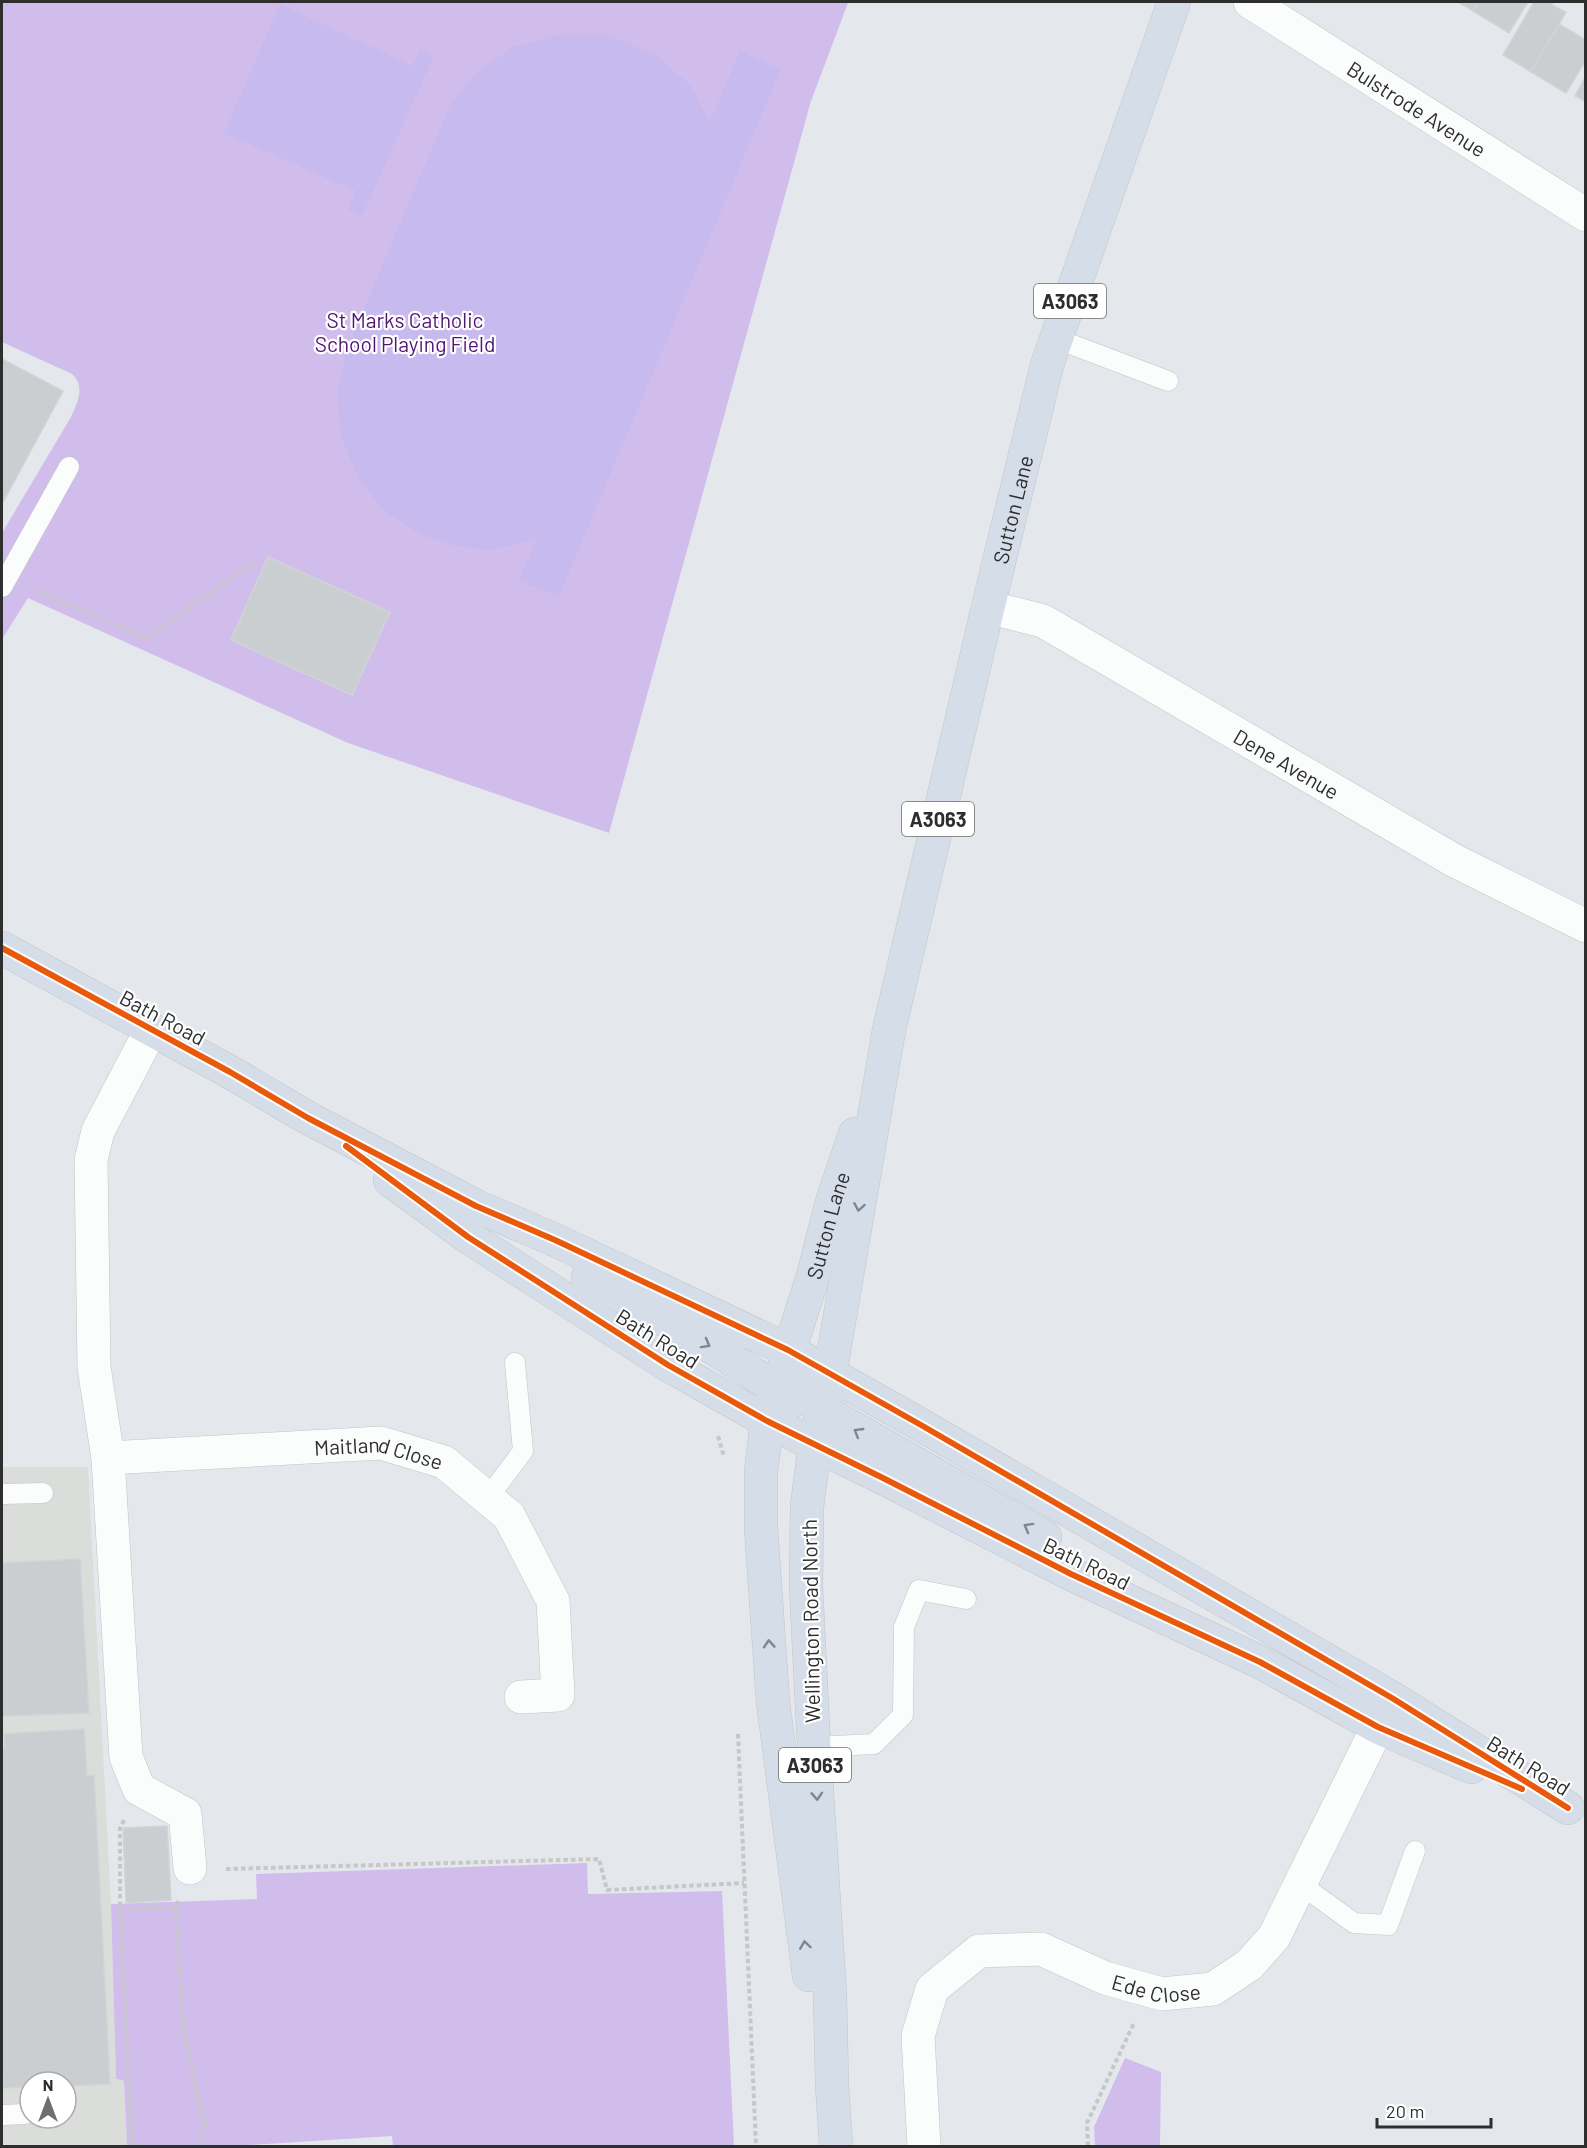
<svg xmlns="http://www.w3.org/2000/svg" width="1587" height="2148" viewBox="0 0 1587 2148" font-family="Barlow,sans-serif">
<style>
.industrial{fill:#dbddda;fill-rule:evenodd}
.green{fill:#d1bdeb}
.pitch{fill:#c6baef}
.building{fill:#cbced1;stroke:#d0d4d7;stroke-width:1.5}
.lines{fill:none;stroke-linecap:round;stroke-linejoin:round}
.service-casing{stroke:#c3c4c4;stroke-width:21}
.minor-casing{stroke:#c3c4c4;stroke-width:34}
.primary-casing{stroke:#c4c5c6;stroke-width:34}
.path{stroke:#c7c7c8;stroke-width:4;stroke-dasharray:4.5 3;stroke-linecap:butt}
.service{stroke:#fbfcfc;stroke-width:20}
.minor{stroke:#fbfcfc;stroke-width:33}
.primary{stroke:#d5dde9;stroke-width:33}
.cycleway-casing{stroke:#fff;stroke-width:10}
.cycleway{stroke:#e8590c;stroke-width:6}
.oneway{stroke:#82868c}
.labels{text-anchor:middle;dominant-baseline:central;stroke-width:4.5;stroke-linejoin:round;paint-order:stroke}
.shield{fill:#fff;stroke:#6d6d6d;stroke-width:1.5}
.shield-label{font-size:20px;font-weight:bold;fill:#2e2e2e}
.street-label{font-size:21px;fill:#2e2e2e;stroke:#fff}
.park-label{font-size:21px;fill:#511574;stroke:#fff}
</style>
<rect width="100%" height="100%" fill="#e4e8ec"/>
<path class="industrial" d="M2,1467H88L111,1904L116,2080L124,2081L127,2146H2ZM30,2082H66V2118H30Z"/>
<g class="green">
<path d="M2,2L848,3L811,101L609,833L348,743L28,598L2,639V533L71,417C77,403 86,387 72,374L2,342Z"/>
<path d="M587,1863L588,1894L722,1891L734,2146H393L392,2136L232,2146H127L124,2081L116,2079L111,1904L257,1899L256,1874Z"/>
<path d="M1125,2058L1161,2072L1160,2146H1095L1094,2127Z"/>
</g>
<g class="pitch">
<path d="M280,4L412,66L420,50L434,56L362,216L348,209L356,191L224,133Z"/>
<path d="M556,35H607L656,55L690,85L710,122L740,51L781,69L559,596L519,581L537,538L490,550L454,546L420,534L384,511L359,479L341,438L337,394L347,349L451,103L477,72L513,47Z"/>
</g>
<g class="building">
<path d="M1458,2H1479L1473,11Z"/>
<path d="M1479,2H1528L1509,33L1473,11Z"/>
<path d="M1534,2H1554L1552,5L1566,12L1531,72L1503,55Z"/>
<path d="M1559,24L1586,40V60L1566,93L1531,72Z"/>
<path d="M1586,75V102L1575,96Z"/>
<path d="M2,359L63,391L2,504Z"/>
<path d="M268,557L390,612L352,695L231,640Z"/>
<path d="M80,1559L89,1713L2,1716V1563Z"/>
<path d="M84,1729L87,1776L94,1775L110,2084L66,2086V2082H30V2087L3,2088V2074H2V1749H5L4,1734Z"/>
<path d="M167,1826L171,1900L126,1903L123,1828Z"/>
</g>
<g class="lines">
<defs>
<g id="service">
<path d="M1057,339L1168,381"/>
<path d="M2,587L69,467"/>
<path d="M2,1494L43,1493"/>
<path d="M487,1499L523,1451L515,1363"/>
<path d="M814,1747L874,1744L903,1715L904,1627L919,1590L966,1599"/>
<path d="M1300,1884L1354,1923L1388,1925L1415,1851"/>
<path d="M2,2115L25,2114"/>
</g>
<g id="minor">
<path id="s1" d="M1250,2L1586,215"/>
<path id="s2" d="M988,607L1043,621L1455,861L1586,926"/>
<path d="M151,1030L98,1131L91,1160L94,1367L108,1458L126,1757L139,1789L185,1814L190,1868"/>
<path id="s3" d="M108,1458L381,1443L444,1462L509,1516L553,1601L558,1695L521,1697"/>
<path id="s4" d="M924,2146L918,2036L932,1989L979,1951L1041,1949L1105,1978L1162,1994L1213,1989L1249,1965L1274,1937L1390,1702"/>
</g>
<g id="primary">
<path d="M2,948L230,1072L308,1118L476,1206L555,1240L788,1350L921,1425L1392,1698L1568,1808"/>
<path d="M390,1180L468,1237L668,1365L767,1421L883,1478L1071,1574L1260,1662L1378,1727L1471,1767"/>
<path d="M588,1277L713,1348L776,1388L792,1401"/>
<path d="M788,1350C794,1381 798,1389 822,1410L1045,1537"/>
<path id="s5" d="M809,1975L773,1702L761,1528V1472L767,1421L813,1276L832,1202L855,1134"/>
<path id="s6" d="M836,2146L832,2085L830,1995L814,1747L806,1587L807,1507L815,1444L830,1374L889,1030L988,607L1047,365L1174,2"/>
</g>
</defs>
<use href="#service" class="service-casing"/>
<use href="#minor" class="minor-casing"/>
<use href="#primary" class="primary-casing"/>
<g class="path">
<path d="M35,590L146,638L255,562"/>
<path d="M718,1436L724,1457"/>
<path d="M738,1734L756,2146"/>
<path d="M124,1820L120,1828V1909L132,2146"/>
<path d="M226,1869L599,1859L607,1890L744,1883"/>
<path d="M178,1901L176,1907L183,2030L205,2126L197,2146"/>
<path d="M120,1909L176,1907"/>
<path d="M1088,2146L1087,2123L1134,2023"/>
</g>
<use href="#service" class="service"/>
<use href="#minor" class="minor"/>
<use href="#primary" class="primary"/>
<defs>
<g id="cycleway">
<path d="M2,948L230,1072L308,1118L476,1206L555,1240L788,1350L921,1425L1392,1698L1568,1808"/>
<path d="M346,1146L468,1237L668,1365L767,1421L883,1478L1071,1574L1260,1662L1378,1727L1522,1789"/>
</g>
</defs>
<use href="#cycleway" class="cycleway-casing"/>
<use href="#cycleway" class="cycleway"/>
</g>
<defs><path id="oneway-chevron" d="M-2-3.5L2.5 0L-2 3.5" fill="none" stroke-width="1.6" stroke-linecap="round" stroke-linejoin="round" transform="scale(1.5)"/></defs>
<g class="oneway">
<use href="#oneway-chevron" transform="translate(859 1207) rotate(100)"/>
<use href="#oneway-chevron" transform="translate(706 1344) rotate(29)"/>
<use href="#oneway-chevron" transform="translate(858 1432) rotate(-149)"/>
<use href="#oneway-chevron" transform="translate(1028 1527) rotate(-151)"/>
<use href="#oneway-chevron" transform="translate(769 1644) rotate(-94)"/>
<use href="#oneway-chevron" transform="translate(817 1796) rotate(86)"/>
<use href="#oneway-chevron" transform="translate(805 1945) rotate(-98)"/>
</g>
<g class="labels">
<g class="shield">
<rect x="1034" y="284" width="72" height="34" rx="4.5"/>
<rect x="902" y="802" width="72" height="34" rx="4.5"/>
<rect x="779" y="1748" width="72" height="34" rx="4.5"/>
</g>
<g class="shield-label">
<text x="1070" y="301">A3063</text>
<text x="938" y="819">A3063</text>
<text x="815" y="1765">A3063</text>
</g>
<g class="street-label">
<text stroke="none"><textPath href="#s1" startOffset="198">Bulstrode Avenue</textPath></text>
<text stroke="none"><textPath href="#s6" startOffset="1659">Sutton Lane</textPath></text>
<text stroke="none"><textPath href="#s2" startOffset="339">Dene Avenue</textPath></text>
<text transform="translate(163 1017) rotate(28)">Bath Road</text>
<text stroke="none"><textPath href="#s5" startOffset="762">Sutton Lane</textPath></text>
<text transform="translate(658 1338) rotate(32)">Bath Road</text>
<text stroke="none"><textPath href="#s3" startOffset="272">Maitland Close</textPath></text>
<text transform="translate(1087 1563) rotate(26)">Bath Road</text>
<text transform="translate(810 1621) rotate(-91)">Wellington Road North</text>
<text transform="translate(1529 1765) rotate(32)">Bath Road</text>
<text stroke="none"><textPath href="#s4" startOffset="405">Ede Close</textPath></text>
</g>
<g class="park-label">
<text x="405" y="319">St Marks Catholic<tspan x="405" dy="24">School Playing Field</tspan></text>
</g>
</g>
<rect width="1587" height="2148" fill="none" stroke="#2e2e2e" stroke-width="6"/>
<g transform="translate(48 2100)"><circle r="28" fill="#ffffff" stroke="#ababab" stroke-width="1.5"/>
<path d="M0-4.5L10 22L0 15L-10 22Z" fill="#6e6f70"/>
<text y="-9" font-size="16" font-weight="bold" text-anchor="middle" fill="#2e2e2e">N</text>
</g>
<path d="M1377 2118v9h114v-9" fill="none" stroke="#2e2e2e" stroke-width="3"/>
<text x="1386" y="2118" font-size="18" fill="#2e2e2e" stroke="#ffffff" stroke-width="4.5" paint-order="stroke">20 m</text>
</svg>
